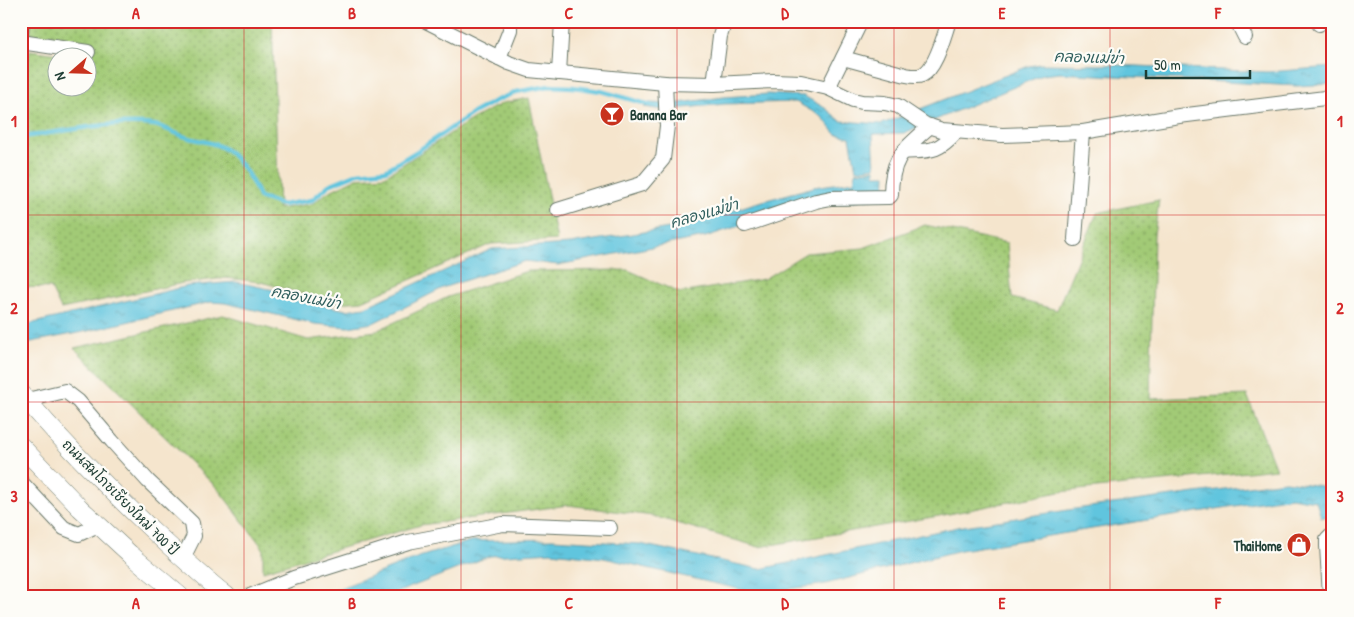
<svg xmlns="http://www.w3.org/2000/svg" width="1354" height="617" viewBox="0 0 1354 617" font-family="'Patrick Hand','Playpen Sans Thai',sans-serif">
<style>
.grass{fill:url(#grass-dots);stroke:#608455}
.water{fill:url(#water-ripples);stroke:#408189}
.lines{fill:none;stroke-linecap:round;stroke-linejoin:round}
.stream{stroke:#61c5de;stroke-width:4.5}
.minor-casing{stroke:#6a786a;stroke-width:16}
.major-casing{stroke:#6a786a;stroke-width:19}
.minor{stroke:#fff;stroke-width:14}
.major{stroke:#fff;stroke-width:18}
.grid{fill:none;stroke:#d62828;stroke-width:1;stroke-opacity:0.55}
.labels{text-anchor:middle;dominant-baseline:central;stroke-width:4.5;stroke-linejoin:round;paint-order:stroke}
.poi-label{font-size:14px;font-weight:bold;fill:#1f3d34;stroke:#fdfcf7;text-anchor:start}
.street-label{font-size:14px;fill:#1f3d34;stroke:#fdfcf7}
.water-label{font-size:15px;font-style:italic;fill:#305f5e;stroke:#fdfcf7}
.neatline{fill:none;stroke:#d62828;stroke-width:2}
.grid-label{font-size:16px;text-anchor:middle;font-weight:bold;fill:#d62828}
</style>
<defs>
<pattern id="grass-dots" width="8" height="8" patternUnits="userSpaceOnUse" patternTransform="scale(1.25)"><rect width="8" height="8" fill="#a2ca76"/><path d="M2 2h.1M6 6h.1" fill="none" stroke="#83a562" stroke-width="1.8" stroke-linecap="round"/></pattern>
<pattern id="water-ripples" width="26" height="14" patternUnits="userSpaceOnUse" patternTransform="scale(1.25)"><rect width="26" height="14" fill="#61c5de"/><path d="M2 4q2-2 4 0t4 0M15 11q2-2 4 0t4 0" fill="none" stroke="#4fa1b5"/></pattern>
</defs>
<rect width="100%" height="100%" fill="#fdfcf7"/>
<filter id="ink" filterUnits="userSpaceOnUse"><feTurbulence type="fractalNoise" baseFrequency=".02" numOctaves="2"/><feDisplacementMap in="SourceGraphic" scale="10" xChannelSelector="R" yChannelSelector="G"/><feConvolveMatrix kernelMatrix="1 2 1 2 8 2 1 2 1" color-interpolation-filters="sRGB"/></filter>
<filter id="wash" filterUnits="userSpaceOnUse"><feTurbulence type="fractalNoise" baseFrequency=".0096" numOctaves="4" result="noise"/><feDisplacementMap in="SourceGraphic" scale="20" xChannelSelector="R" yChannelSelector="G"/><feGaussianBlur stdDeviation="1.12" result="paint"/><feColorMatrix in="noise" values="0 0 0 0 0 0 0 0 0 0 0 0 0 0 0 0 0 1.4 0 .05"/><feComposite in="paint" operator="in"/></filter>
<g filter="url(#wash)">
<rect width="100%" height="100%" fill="#f5e5cd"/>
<g class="grass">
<path d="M31,21H272L279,209L312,204L328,192L357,178L385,176L474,118L503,103L529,98L557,240L491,244L362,301L336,303L261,282L226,278L183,283L61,309L51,288L21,287V101L30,50L79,57L58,58V88H88V59H90L95,46L30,40Z"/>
<path d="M1159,200L1154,235L1150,399L1247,395L1276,469L1059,492L939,516L759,547L653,516L568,505L421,525L263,571V548L218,489L74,348L223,315L308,340L376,331L448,297L527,271L628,270L680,293L764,279L806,253L863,248L925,225L1007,243L1012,298L1057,310L1097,213Z"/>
</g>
<g class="water">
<path d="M1040,64L1116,65L1267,72L1333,67V84L1297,86L1060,73L1043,75L904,133L873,134L875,167L856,170L850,137L836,134L822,117L796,102L725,104L663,110L644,107L649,103L672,104L724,97L768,94L804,96L825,108L841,121L882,124L1029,66Z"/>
<path d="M875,169V175H886L885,196L779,213L705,237L558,265L525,261L445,287L373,323L348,327L315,324L225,303L211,302L88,331L21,344V326L188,286L236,282L279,291L310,302L346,310L365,307L492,249L570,244L688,225L752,204L814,187L854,181L856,172Z"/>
<path d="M1285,481L1321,486L1333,490V517H1321L1316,501L1291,497L961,550L821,585L760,592L743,590L604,558L552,552L490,556L388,596H320L419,557L471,541L552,539L640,544L760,569L958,527L1075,509Z"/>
</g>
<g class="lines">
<path class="stream" d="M21,137C65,132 110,120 154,125C164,127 174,133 183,136C194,140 206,141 217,145C236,152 252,179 259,197L282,205L312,200L329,185L358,173L386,170L419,150L473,113L495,101L516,92L549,86L573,87L601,91L650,105"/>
</g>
</g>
<g filter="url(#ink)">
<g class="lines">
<defs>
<g id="minor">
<path d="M426,21L509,63L529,70L665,83L714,84L773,81L801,82L828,88L853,100L862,102L885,103L898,106L926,125L942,130L1002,135L1083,132L1179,116L1333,97"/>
<path d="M1237,21L1245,37"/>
<path d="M1319,24L1320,21"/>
<path d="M21,32L22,21"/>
<path d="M21,42L88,52"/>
<path d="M499,58L510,30V21"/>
<path d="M843,58L906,75C911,76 917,77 922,75C936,69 944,35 949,21"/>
<path d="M559,73L562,21"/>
<path d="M714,84L720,36L725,21"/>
<path d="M828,88L861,21"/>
<path d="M903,152C929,150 936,154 956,132"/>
<path d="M558,210L642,184L663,159L667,126L665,83"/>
<path d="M745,225L816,201L831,198L889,197L891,195C891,157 904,150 930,126"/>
<path d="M1075,239L1083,132"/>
<path d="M27,400L65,391L78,401L112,441L148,481L192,523L194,536L183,558"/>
<path d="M21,482L64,528L79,534L98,525"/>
<path d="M250,596L294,578L408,542L503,524L610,528"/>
<path d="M1330,596L1327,546V540L1333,534"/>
</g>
<g id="major">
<path d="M21,393C61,441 105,485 150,528C175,551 200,575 227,596"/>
<path d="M21,446L80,508L130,554L180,596"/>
</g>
</defs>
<use href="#minor" class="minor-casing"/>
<use href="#major" class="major-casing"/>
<use href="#minor" class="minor"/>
<use href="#major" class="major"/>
</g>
</g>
<path class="grid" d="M244,21V596M461,21V596M677,21V596M894,21V596M1110,21V596M21,215H1333M21,402H1333"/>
<defs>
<symbol id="bar-disc" viewBox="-11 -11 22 22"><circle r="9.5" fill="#c8321e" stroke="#fdfcf7"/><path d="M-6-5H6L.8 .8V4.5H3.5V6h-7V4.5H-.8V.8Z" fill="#fff"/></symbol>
<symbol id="shop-disc" viewBox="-11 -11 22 22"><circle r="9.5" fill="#c8321e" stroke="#fdfcf7"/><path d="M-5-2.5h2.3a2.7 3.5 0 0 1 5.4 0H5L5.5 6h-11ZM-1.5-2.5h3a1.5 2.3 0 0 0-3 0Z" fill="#fff"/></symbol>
</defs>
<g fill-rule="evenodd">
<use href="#bar-disc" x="598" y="100" width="28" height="28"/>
<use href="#shop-disc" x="1285" y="531" width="28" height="28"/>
</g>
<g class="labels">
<g class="poi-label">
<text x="630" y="114">Banana Bar</text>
<text x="1282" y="545" text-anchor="end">ThaiHome</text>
</g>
<g class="street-label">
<text transform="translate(121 497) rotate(45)">ถนนสมโภชเชียงใหม่ 700 ปี</text>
</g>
<g class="water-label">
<text transform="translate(1089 57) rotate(2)">คลองแม่ข่า</text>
<text transform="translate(704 213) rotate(-16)">คลองแม่ข่า</text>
<text transform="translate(306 297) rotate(11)">คลองแม่ข่า</text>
</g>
</g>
<rect width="1354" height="617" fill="none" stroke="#fdfcf7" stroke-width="55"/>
<g transform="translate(72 72) rotate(250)"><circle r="24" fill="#fdfcf7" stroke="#a4b0a9"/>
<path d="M0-4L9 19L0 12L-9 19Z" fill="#c8321e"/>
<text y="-8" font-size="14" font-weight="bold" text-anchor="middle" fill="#1f3d34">N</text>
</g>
<path d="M1146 70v8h104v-8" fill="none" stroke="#1f3d34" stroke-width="2.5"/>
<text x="1154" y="70" font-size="15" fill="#1f3d34" stroke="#fdfcf7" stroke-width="4" paint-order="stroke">50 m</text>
<rect x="28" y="28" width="1298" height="562" class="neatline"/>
<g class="grid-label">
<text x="136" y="19">A</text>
<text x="352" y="19">B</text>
<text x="569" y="19">C</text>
<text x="785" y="19">D</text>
<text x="1002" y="19">E</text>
<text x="1218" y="19">F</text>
<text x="14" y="127">1</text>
<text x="1340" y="127">1</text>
<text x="14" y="314">2</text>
<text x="1340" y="314">2</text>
<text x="14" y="502">3</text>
<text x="1340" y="502">3</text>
<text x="136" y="609">A</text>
<text x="352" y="609">B</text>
<text x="569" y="609">C</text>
<text x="785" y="609">D</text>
<text x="1002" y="609">E</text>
<text x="1218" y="609">F</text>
</g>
</svg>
